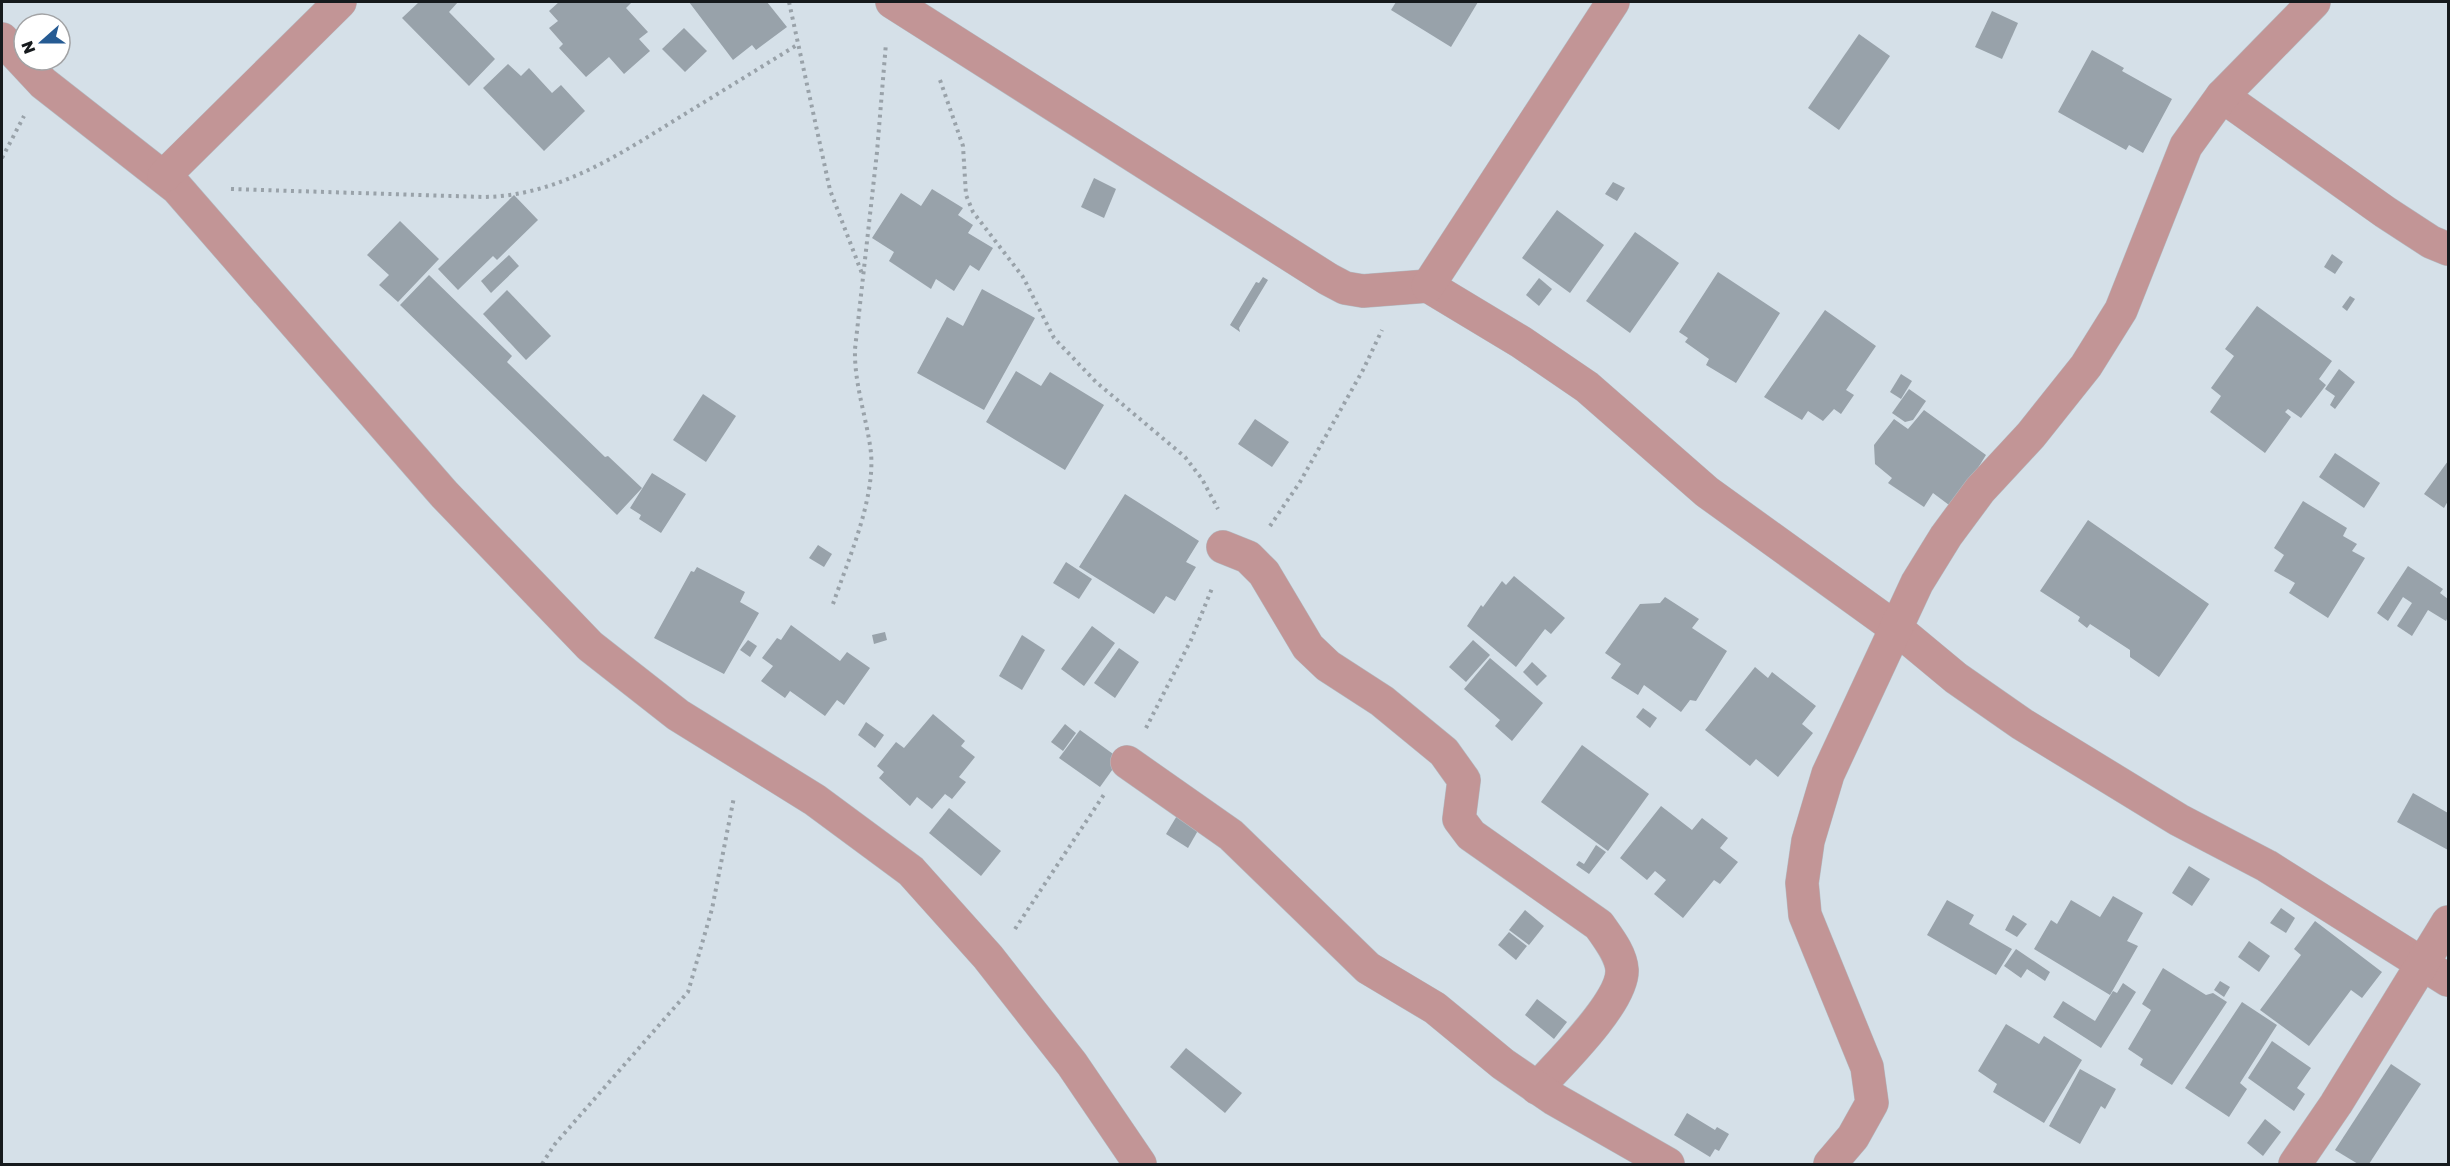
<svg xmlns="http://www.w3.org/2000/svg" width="2450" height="1166" viewBox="0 0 2450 1166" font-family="'Golos Text',sans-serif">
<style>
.building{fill:#98a2aa}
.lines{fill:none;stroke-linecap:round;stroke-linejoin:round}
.minor-casing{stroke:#b3bcc3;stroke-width:34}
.path{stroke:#99a2a9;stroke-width:4;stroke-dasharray:3 4.5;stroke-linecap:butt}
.minor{stroke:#c29596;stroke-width:33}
</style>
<rect width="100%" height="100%" fill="#d5e0e8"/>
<g class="building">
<path d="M419,2H458L449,12L495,59L469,86L402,18Z"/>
<path d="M559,2H632L626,8L648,32L639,39L650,51L624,74L609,57L586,77L559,48L563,44L549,28L558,21L549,11Z"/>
<path d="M689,2H767L787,27L756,50L752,45L733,60Z"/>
<path d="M1396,2H1478L1451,47L1391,10Z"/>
<path d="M1992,11L2018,23L2002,59L1975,47Z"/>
<path d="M684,28L707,51L685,72L662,49Z"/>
<path d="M1859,34L1890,56L1839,130L1808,108Z"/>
<path d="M2092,50L2124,68L2122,71L2172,99L2143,153L2129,145L2126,150L2058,112Z"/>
<path d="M508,64L521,76L529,68L552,93L561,85L585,111L544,151L483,88Z"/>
<path d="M1094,178L1116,189L1104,218L1081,207Z"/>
<path d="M1613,182L1625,188L1617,201L1605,194Z"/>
<path d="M932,189L963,208L958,215L973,225L968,233L993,248L979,271L970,265L954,291L936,279L931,289L889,261L894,252L872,238L901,193L921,206Z"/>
<path d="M514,195L538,220L497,260L493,256L458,290L438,269Z"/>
<path d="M1557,210L1604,245L1570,293L1522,258Z"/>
<path d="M400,221L439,259L398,302L379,285L389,275L367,255Z"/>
<path d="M1635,232L1679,263L1630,333L1586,301Z"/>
<path d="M2332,254L2343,262L2335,274L2324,267Z"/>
<path d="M509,255L519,266L491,293L481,281Z"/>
<path d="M1718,272L1780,313L1736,383L1706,365L1709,359L1685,342L1688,338L1679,332Z"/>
<path d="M429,275L512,356L507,362L605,457L608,456L642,488L617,515L400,305Z"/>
<path d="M1263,277L1268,280L1239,328L1240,332L1230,325L1256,282L1259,283Z"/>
<path d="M1539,278L1552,289L1539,306L1526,295Z"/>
<path d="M982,289L1035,318L984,410L917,373L947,317L963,326Z"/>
<path d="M507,290L551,336L526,360L483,314Z"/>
<path d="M2350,296L2355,299L2347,311L2342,307Z"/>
<path d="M2257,306L2332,361L2319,379L2326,385L2301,418L2288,409L2285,412L2291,417L2265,453L2210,412L2221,396L2211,388L2234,356L2225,349Z"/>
<path d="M1825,310L1876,346L1846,390L1854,395L1841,414L1834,409L1823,421L1808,411L1802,420L1764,397Z"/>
<path d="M2339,369L2355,382L2335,409L2330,405L2335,396L2325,389Z"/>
<path d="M1016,371L1041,386L1050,372L1104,405L1065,470L986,422Z"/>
<path d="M1901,374L1912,381L1901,399L1890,392Z"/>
<path d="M1909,389L1926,401L1913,420L1905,422L1892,413Z"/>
<path d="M703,394L736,416L706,462L673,440Z"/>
<path d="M1924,410L1986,455L1953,508L1933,493L1924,507L1888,483L1892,478L1875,464L1874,445L1894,419L1908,429Z"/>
<path d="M1255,419L1289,442L1272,467L1238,444Z"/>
<path d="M2335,453L2380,483L2364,508L2319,477Z"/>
<path d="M2448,461V501L2444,508L2424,494Z"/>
<path d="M652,473L686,494L661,533L639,519L641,515L630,508Z"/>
<path d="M1125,494L1199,541L1186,562L1196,567L1175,601L1166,596L1154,614L1079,567Z"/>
<path d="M2303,501L2347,528L2343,536L2357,544L2352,551L2365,558L2328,618L2289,593L2295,583L2274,571L2284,555L2274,548Z"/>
<path d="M2088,520L2209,604L2159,677L2130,657V650L2090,624L2087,628L2078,621L2080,617L2040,591Z"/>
<path d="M818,545L832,554L824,567L809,558Z"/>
<path d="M1066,562L1092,579L1079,599L1053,583Z"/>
<path d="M2408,566L2443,589L2440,593L2448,599V617L2446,621L2428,610L2412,636L2397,626L2412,603L2403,597L2388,621L2377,613Z"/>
<path d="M697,567L745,592L740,602L759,613L724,674L654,638L691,571L694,572Z"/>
<path d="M1514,576L1565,618L1551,634L1545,629L1516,667L1467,626L1481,605L1483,607L1502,581L1506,585Z"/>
<path d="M1665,597L1699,619L1692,628L1727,651L1696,701L1690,700L1681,712L1644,685L1638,695L1611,678L1621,664L1605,653L1640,604L1660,603Z"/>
<path d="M791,625L840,661L847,652L870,668L844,705L837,700L825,716L790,691L785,698L761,681L773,666L762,658L777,638L781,640Z"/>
<path d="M1092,626L1115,643L1084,686L1061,669Z"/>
<path d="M885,632L887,640L874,644L872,635Z"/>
<path d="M1022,635L1045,650L1022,690L999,676Z"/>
<path d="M748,640L757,646L750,657L740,650Z"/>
<path d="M1473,640L1490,655L1466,682L1449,667Z"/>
<path d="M1119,648L1139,662L1115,698L1094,683Z"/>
<path d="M1490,658L1543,703L1512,741L1495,726L1500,720L1464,689Z"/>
<path d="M1532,662L1547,676L1537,686L1523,672Z"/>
<path d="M1755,667L1768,678L1772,672L1816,706L1802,724L1813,733L1778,777L1756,759L1750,766L1705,730Z"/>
<path d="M1643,708L1657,718L1650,728L1636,717Z"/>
<path d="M933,714L965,741L961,746L975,757L959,777L966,782L952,799L945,794L932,809L917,797L910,806L879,778L884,772L877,766L896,742L904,748Z"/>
<path d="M866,722L884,735L875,748L858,735Z"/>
<path d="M1065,724L1076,733L1063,751L1051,742Z"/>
<path d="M1080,730L1120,759L1100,787L1059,758Z"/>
<path d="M1582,745L1649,794L1608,851L1541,802Z"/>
<path d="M2413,793L2448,813V850L2397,822Z"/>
<path d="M1661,806L1692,830L1702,818L1728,838L1720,848L1738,862L1720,884L1714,880L1683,918L1654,894L1666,880L1655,871L1647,880L1620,858Z"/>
<path d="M949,808L1001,851L981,876L929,833Z"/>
<path d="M1178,814L1200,827L1188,848L1166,834Z"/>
<path d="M1596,845L1606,852L1589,874L1576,865L1579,861L1584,864Z"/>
<path d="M2189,866L2210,879L2192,906L2172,893Z"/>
<path d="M2113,896L2143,913L2127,941L2138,946L2110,995L2034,949L2051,920L2057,924L2071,900L2100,917Z"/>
<path d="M1947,900L1974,915L1969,924L2012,949L1996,975L1927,935Z"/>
<path d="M2281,908L2295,918L2286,933L2270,923Z"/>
<path d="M1525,910L1544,926L1529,945L1509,930Z"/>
<path d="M2013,915L2027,924L2017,937L2005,930Z"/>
<path d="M2315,921L2382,972L2362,998L2351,990L2309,1046L2260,1010L2301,955L2294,949Z"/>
<path d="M1509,932L1527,946L1516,960L1498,945Z"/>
<path d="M2249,941L2270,956L2259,972L2238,957Z"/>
<path d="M2016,949L2050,972L2045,981L2027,969L2021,978L2004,966Z"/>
<path d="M2163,968L2206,995L2213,993L2227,1002L2172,1085L2140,1065L2143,1059L2128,1049L2151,1010L2142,1004Z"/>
<path d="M2220,981L2230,987L2224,997L2214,990Z"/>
<path d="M2123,983L2136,992L2101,1048L2053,1017L2063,1001L2095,1021L2113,991L2117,993Z"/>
<path d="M1537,999L1567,1022L1554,1039L1525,1015Z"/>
<path d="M2242,1002L2277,1025L2240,1083L2247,1089L2229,1117L2185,1088Z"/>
<path d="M2006,1024L2039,1044L2044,1036L2082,1060L2044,1123L1993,1092L1997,1084L1978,1071Z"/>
<path d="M2272,1041L2311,1068L2297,1088L2305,1094L2294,1111L2248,1078Z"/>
<path d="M1186,1048L1242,1093L1225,1113L1170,1067Z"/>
<path d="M2391,1064L2421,1084L2369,1164H2358L2335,1150Z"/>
<path d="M2080,1069L2116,1089L2105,1109L2101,1106L2080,1144L2049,1126Z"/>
<path d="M1687,1113L1715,1130L1717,1127L1729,1134L1719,1151L1715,1149L1710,1157L1674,1135Z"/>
<path d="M2265,1119L2281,1132L2263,1156L2247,1143Z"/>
</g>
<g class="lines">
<defs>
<g id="minor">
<path d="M892,2L1328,279L1345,288L1363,291L1428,286L1521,342L1587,387L1707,492L1897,629L1956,678L2022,724L2179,820L2267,866L2448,980"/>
<path d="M2,39L43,83L177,188L444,494L590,646L678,715L815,800L911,871L988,957L1072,1064L1140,1164"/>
<path d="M2222,96L2385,212L2431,242L2448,249"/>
<path d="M164,176L340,2"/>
<path d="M1428,286L1613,2"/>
<path d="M1223,547L1248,557L1264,573L1308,647L1328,666L1382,701L1444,752L1464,780L1459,819L1471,835L1599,925C1608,938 1621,954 1622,970C1623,1002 1559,1064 1537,1088"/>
<path d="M1127,762L1231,835L1368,968L1435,1008L1503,1064L1554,1099L1668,1164"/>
<path d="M1830,1164L1853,1137L1872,1103L1867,1067L1805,915L1802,883L1808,841L1828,774L1917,583L1946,536L1980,490L2031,435L2086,366L2121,310L2186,146L2222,96L2314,2"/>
<path d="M2295,1164L2336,1104L2448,922"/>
</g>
</defs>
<use href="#minor" class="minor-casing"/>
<g class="path">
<path d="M789,2L830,190L863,276"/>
<path d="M940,80L963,146L966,195L973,212L1023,277L1054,338L1096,382L1185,457L1202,479L1218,509"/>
<path d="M2,158L24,116"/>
<path d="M231,189L484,197C558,196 620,154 680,117C719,93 758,69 797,45"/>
<path d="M1270,526L1300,482L1363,370L1382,330"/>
<path d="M833,604C848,560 875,500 871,453C867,418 854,385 855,349L877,152L886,43"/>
<path d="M1146,728L1191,640L1213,586"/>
<path d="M1015,929L1105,793"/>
<path d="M542,1164L555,1144L688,992L712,909L734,797"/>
</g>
<use href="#minor" class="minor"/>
</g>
<rect width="2450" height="1166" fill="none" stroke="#161a1d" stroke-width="6"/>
<g transform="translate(42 42) rotate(249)"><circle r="28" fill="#ffffff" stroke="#a2a3a5" stroke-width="1.5"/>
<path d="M0-4.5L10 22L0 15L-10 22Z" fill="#265b93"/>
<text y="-9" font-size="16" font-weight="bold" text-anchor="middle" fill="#161a1d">N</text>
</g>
</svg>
